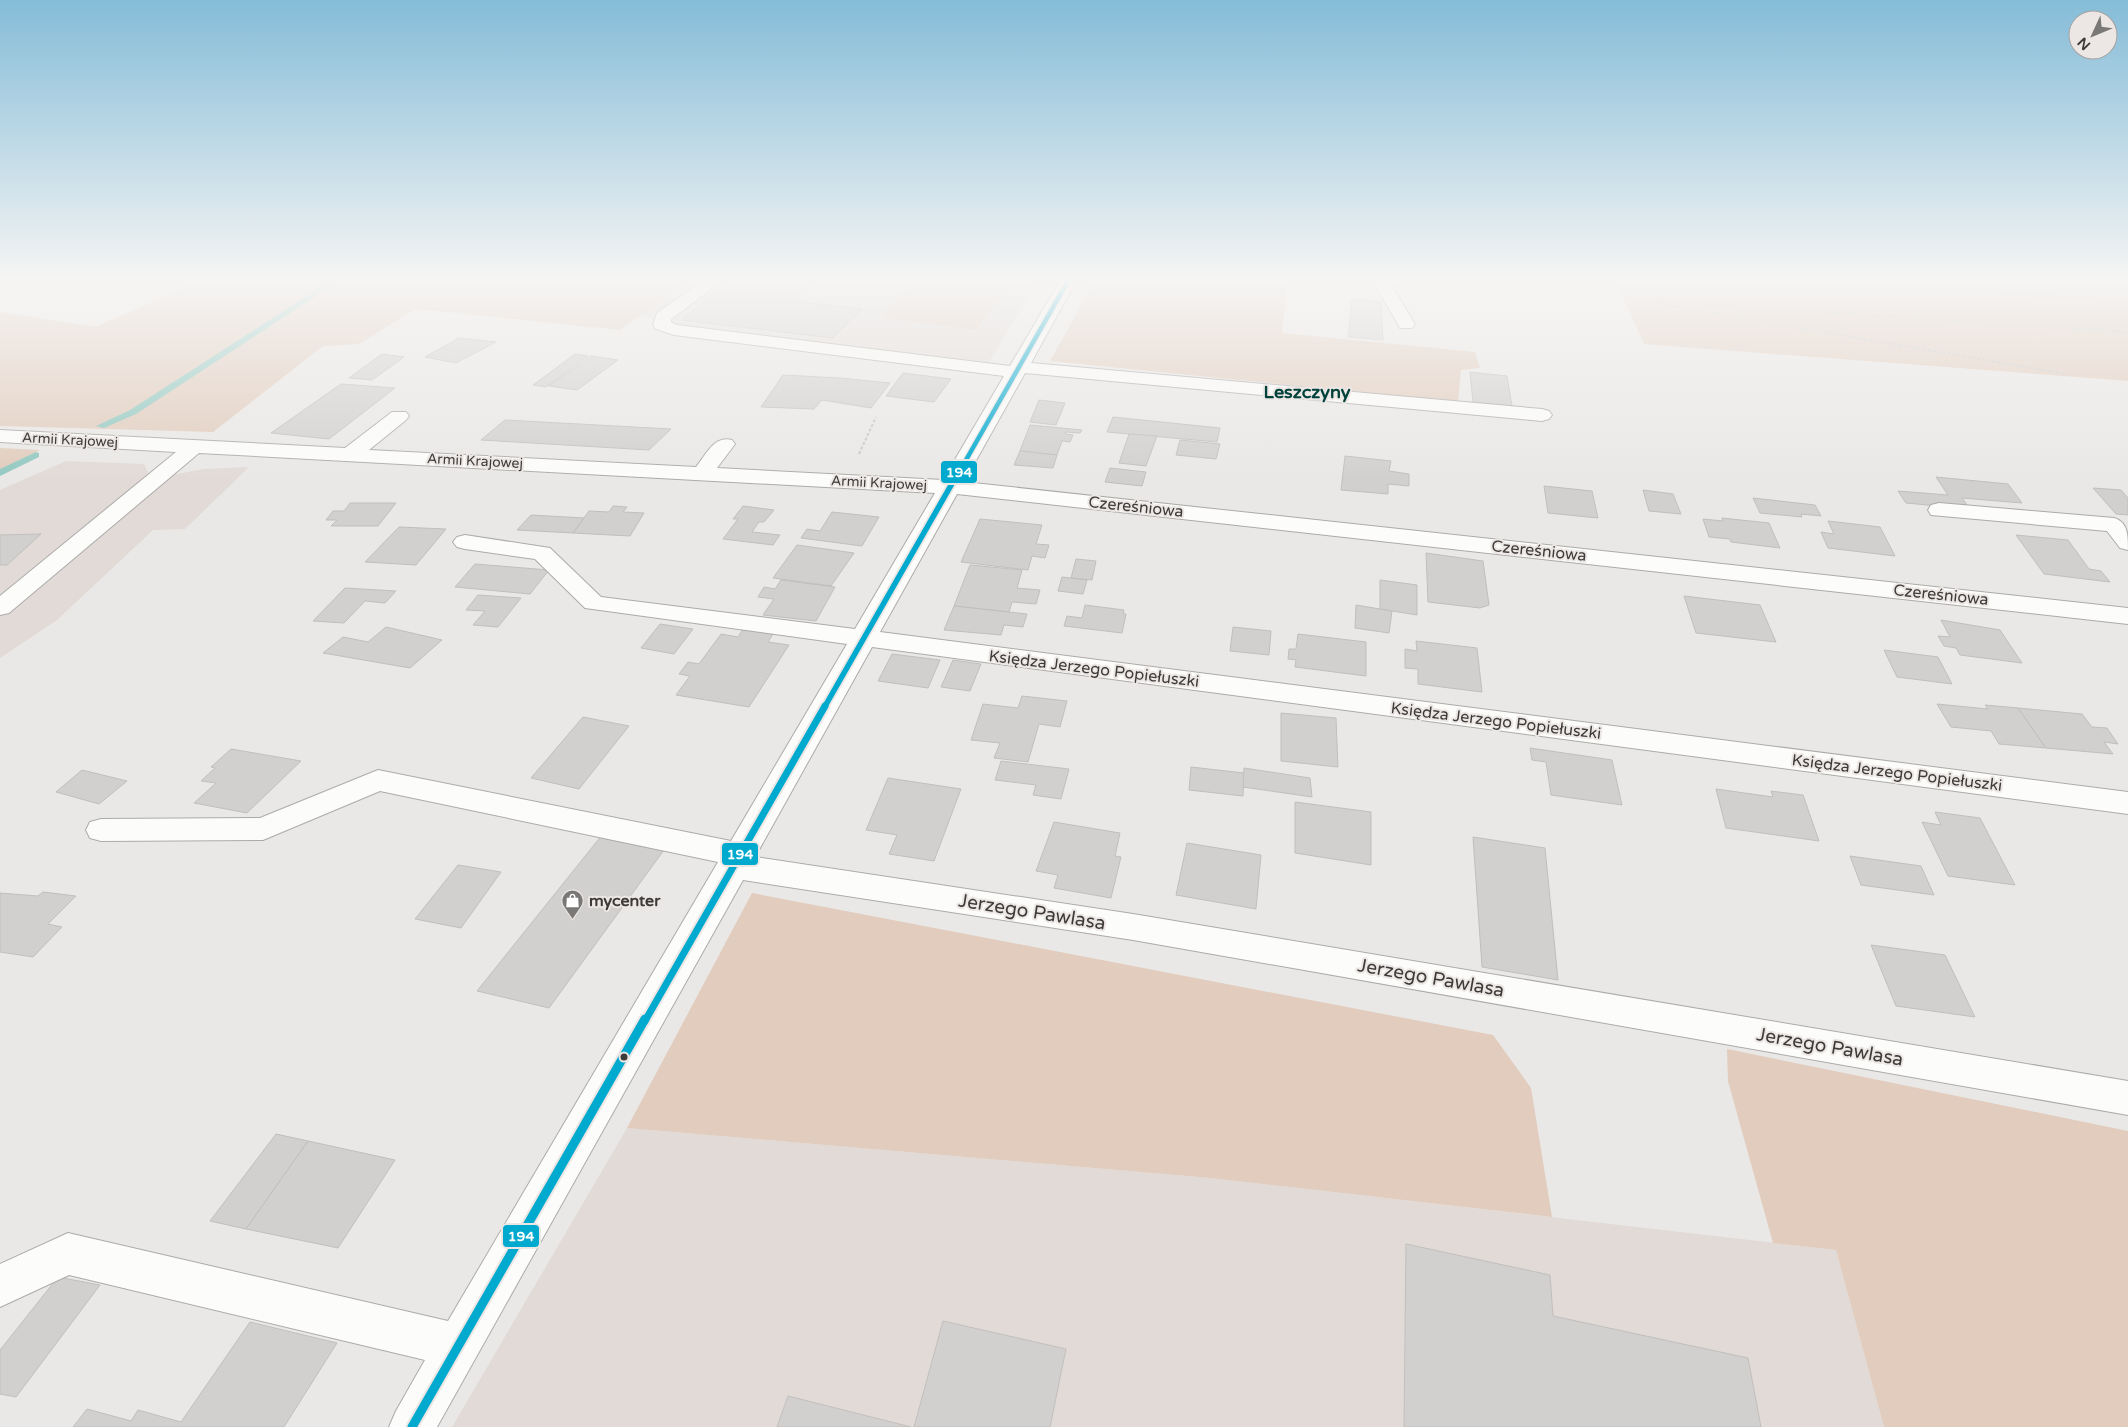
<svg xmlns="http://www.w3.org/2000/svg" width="2128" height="1427" viewBox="0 0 2128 1427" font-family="'Varela Round',sans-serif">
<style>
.built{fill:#e1dad6}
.green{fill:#e1ccbd}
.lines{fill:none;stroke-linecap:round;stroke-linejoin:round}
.stream{fill:#92c8c0;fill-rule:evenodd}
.building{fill:#d2d0ce;stroke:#c1bfbd}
.minor-casing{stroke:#acabaa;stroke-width:2}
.path{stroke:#c7c7c6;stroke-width:2;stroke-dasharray:3 2;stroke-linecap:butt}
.minor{fill:#fcfcfb;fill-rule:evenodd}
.bus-1-far3-casing{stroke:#ece7e4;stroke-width:7}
.bus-1-far2-casing{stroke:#ece7e4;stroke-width:9}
.bus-1-far1-casing{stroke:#ece7e4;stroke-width:11}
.bus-1-casing{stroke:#ece7e4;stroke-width:13}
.bus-1-far3{stroke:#00a9ce;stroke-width:4.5}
.bus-1-far2{stroke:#00a9ce;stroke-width:5.5}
.bus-1-far1{stroke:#00a9ce;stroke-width:7}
.bus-1{stroke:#00a9ce;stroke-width:9}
.bus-dot{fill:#3d3b3a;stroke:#ece7e4;stroke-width:2}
.labels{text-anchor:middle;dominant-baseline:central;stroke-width:4;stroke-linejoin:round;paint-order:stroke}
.far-street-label{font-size:14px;fill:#3d3b3a;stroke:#ece7e4}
.street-label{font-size:16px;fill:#3d3b3a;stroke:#ece7e4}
.poi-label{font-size:16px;font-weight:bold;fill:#3d3b3a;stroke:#ece7e4;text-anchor:start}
.far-district-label{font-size:18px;font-weight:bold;fill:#00413b;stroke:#ece7e4}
.near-street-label{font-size:19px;fill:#3d3b3a;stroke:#ece7e4}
.line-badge{stroke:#ece7e4;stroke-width:2}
.badge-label{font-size:14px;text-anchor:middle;font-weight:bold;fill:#fff}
</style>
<rect width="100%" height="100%" fill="#eae8e6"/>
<g class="built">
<path d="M689,281H1038L989,362L679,327L640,316Z"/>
<path d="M66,461L144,464L148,473L177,474L204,469L249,467L185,529L153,530L57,620L0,658V490Z"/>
<path d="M627,1128L1211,1178L1836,1250L1884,1427H452Z"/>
</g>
<g class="green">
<path d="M193,281H689L620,330L416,309L359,344L323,346L213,432L0,426V312L95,327L196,283Z"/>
<path d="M914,281H1014L976,330L882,318Z"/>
<path d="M1095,281H1288L1282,333L1475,352L1480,368L1461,370L1458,402L1050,361Z"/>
<path d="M1616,281H2128V381L1644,344Z"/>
<path d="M0,448L40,450L0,470Z"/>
<path d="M752,893L1493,1035L1531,1088L1552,1217L1211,1178L627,1128Z"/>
<path d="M1727,1049L2128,1131V1427H1884L1836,1250L1773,1243L1728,1081Z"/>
</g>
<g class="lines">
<g class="stream">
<path d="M330,281H339L136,414L104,428L96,426L130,410Z"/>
<path d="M36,452L39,453V457L0,476V469Z"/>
</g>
</g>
<g class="building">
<path d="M738,281H815L793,301L862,309L833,338L682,320L714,294L721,295Z"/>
<path d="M1352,299L1381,301L1383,340L1348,337Z"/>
<path d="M459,338L496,342L456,363L425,357Z"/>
<path d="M382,354L404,357L372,380L349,378Z"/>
<path d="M575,354L588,356L546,387L533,385Z"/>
<path d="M591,356L618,360L577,390L549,386Z"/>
<path d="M1470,372L1507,376L1512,406L1473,402Z"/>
<path d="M903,373L951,379L934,402L886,396Z"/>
<path d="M783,375L840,378L890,383L871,408L822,400L814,409L761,407Z"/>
<path d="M341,384L395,388L329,439L271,433Z"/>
<path d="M1039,400L1065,403L1056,425L1030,422Z"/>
<path d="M1113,417L1220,428L1217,442L1107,432Z"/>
<path d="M505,420L671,429L649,450L481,440Z"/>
<path d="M1030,425L1082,430L1080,433L1066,432L1065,434L1073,435L1070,442L1062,441L1057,455L1020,451Z"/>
<path d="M1129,434L1157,436L1146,466L1119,463Z"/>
<path d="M1180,440L1220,444L1216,459L1176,455Z"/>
<path d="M1020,451L1057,455L1053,468L1014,465Z"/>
<path d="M1345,456L1391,461L1389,471L1409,474V486L1388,484V494L1341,490Z"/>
<path d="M1110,468L1146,472L1142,486L1105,482Z"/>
<path d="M1936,477L2008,484L2022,503L1962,498L1970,509L1906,503L1898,491L1948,495Z"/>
<path d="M1544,486L1592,491L1598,518L1548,513Z"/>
<path d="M2093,488L2121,490L2128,498V515L2116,514Z"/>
<path d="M1643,490L1673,494L1681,514L1649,511Z"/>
<path d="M1753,498L1815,505L1821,516L1801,514L1802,517L1760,513Z"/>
<path d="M350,503H396L378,526H331L337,520H326L333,511H344Z"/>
<path d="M613,506L627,507L623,512L644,513L630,536L573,533L589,511L609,512Z"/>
<path d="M743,506L774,510L764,522H759L752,532L780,535L773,545L723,539L738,519H733Z"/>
<path d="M832,512L879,517L862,546L801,538L807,529L820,531Z"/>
<path d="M531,515L584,518L573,533L517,530Z"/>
<path d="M1722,518L1769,523L1780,548L1731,542L1730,539L1709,537L1703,519L1723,521Z"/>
<path d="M980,519L1042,525L1036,544L1049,545L1045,558L1032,556L1028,570L961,562Z"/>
<path d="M1828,521L1880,527L1895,556L1828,548L1821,532L1834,534Z"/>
<path d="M399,527L446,529L416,565L365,562Z"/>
<path d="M41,534L7,565H0V535Z"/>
<path d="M2016,535L2068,540L2089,569L2101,571L2110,582L2044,574Z"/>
<path d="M797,545L854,553L831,586L773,578Z"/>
<path d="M1426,553L1483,561L1489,605L1480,608L1428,602Z"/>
<path d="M1076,559L1096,561L1092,580L1071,578Z"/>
<path d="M475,564L549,570L530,594L455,587Z"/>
<path d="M970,565L1022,570L1017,588L1040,590L1036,604L1012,602L1009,612L954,606Z"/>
<path d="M1062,577L1087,580L1083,594L1058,591Z"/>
<path d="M781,580L835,587L816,621L763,615L774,599L758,597L764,587L775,589Z"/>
<path d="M1380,580L1417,585V615L1380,609Z"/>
<path d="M345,588L396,591L385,603L365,601L344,623L313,621Z"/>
<path d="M478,595L521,598L498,627L473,625L485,611L466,610Z"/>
<path d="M1684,596L1760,605L1776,642L1696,633Z"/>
<path d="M1085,605L1124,610L1123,614H1126L1122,633L1064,626L1067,616L1082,618Z"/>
<path d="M1356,605L1392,611L1389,633L1355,628Z"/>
<path d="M954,606L1009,612L1027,614L1023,627L1004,625L1001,635L944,630Z"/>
<path d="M1941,620L2000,630L2022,663L1960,655L1956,648L1944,646L1938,636L1950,637Z"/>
<path d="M660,624L693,629L674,654L641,648Z"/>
<path d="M386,627L442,640L410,668L323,653L343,637L368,642Z"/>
<path d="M1233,627L1271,631L1269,655L1230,651Z"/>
<path d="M743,629L773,634L768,642L789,645L749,707L676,695L690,676L679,674L688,662L699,664L721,634L738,637Z"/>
<path d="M1298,634L1366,642V676L1295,667L1296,660L1288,659L1289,649H1296Z"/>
<path d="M1416,641L1477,648L1482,692L1418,684V669L1405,668V649L1417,651Z"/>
<path d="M1884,650L1938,657L1952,684L1897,677Z"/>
<path d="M892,654L940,660L928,688L878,681Z"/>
<path d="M953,660L981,664L970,691L941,687Z"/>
<path d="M1022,696L1067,701L1060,727L1039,724L1028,762L994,758L1000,743L971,740L983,704L1018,708Z"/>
<path d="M1937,704L1988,709L1985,705L2018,708L2046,748L1999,744L1991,731L1951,727Z"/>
<path d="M2018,708L2082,714L2092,727L2107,728L2118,744L2104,742L2113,754L2046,748Z"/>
<path d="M1281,713L1336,718L1338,767L1281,761Z"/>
<path d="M583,717L629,726L579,789L531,778Z"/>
<path d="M1530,748L1612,760L1622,805L1551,795L1546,762L1532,760Z"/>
<path d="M231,749L301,761L247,813L194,803L216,783L201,781L215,768L211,767Z"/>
<path d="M1001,761L1069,769L1061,799L1033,795L1036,785L995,780Z"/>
<path d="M1191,767L1244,773L1243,796L1189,790Z"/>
<path d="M1244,768L1310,778L1312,797L1243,787Z"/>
<path d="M82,770L127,781L99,804L56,792Z"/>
<path d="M888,778L961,789L934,861L889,854L897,835L866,830Z"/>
<path d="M1716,789L1773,797L1771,791L1803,795L1819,841L1726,828Z"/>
<path d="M1295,802L1371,812V865L1295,853Z"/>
<path d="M1935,812L1980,818L2015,885L1948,876L1922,822L1941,825Z"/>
<path d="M1054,822L1120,833L1115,856L1121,857L1111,898L1054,888L1058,875L1036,871Z"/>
<path d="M602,835L664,850L549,1008L477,991Z"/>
<path d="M1473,837L1545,848L1558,980L1482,967Z"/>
<path d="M1187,843L1261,855L1256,909L1176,895Z"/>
<path d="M1850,856L1921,866L1934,895L1861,885Z"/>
<path d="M458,865L501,872L461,928L415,919Z"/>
<path d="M43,892L76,896L48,924L62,927L33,957L0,952V893L38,896Z"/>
<path d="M1871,945L1945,955L1975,1017L1896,1006Z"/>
<path d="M276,1134L308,1141L246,1229L210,1221Z"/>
<path d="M308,1141L395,1160L338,1248L246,1229Z"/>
<path d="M1406,1244L1550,1275L1553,1316L1748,1358L1761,1427H1404Z"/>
<path d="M58,1277L100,1285L16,1397L0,1394V1350Z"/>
<path d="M943,1321L1066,1349L1050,1427H914Z"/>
<path d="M250,1322L337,1343L284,1427H73L87,1409L131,1421L138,1410L181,1422Z"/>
<path d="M788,1396L911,1427H777Z"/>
</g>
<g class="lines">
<defs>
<g id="minor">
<path d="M703,281H722L671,319V322L677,325L1010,366L1060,281H1076L1031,363L1542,409L1549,411L1552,415L1549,419L1542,421L1025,373L964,482L2128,608V624L957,494L880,632L2128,792V814L872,647L755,857L1133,914L2128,1081V1115L1133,940L743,880L437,1427H389L396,1411L425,1360L69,1275L0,1307V1264L68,1233L448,1321L718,862L380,791L263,840L101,841L90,838L86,830L90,822L101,819L260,818L378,770L731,841L847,644L585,608L535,559L465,549L457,547L453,542L457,537L465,535L550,548L601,597L855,629L935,493L199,453L9,613L0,615V596L176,452L0,442V430L345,448L392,412H406L409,416L406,420L369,450L696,467C706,455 714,435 732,440L735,444L717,468L943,480L1004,376L674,335L656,329L653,325L657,313Z"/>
<path d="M1373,281H1389L1415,324L1412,328H1400Z"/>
<path d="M1939,503L2114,518C2128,522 2128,535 2128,550L2120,548L2107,531L1931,515L1928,510L1931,505Z"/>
</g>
</defs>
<use href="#minor" class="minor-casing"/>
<g class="path">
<path d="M1832,281L2128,302"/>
<path d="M1623,299L2128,332"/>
<path d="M1657,303L2066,374"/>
<path d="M859,454L876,417"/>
</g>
<use href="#minor" class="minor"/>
<defs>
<path id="bus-1-far3" d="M962,467L1068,281"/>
<path id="bus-1-far2" d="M824,708L962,466"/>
<path id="bus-1-far1" d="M645,1021L825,706"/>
<path id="bus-1" d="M412,1427L645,1019"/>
</defs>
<use href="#bus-1-far3" class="bus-1-far3-casing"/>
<use href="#bus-1-far2" class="bus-1-far2-casing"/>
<use href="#bus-1-far1" class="bus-1-far1-casing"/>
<use href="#bus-1" class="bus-1-casing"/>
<use href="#bus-1-far3" class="bus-1-far3"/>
<use href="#bus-1-far2" class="bus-1-far2"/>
<use href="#bus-1-far1" class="bus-1-far1"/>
<use href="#bus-1" class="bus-1"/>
</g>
<linearGradient id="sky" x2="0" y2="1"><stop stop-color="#85bcd8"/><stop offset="0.58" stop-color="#f6f5f4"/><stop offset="1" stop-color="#f6f5f4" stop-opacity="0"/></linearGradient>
<rect width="2128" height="481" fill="url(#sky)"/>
<defs>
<symbol id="shop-pin" viewBox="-11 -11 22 30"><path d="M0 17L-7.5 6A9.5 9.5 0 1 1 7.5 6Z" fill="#7a7876" stroke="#ece7e4"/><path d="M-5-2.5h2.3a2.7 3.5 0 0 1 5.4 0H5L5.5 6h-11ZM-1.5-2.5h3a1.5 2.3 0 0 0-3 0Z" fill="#fff"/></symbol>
</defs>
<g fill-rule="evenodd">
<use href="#shop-pin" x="560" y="888" width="25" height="34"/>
</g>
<circle class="bus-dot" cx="624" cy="1057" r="4.5"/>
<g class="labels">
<g class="far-street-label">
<text transform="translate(70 440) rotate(3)">Armii Krajowej</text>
<text transform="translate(475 461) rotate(3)">Armii Krajowej</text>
<text transform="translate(879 483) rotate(3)">Armii Krajowej</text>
</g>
<g class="street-label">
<text transform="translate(1136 507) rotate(6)">Czereśniowa</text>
<text transform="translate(1539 551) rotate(6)">Czereśniowa</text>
<text transform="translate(1941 595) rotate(6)">Czereśniowa</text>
<text transform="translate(1094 669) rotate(7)">Księdza Jerzego Popiełuszki</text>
<text transform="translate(1496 721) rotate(7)">Księdza Jerzego Popiełuszki</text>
<text transform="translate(1897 773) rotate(7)">Księdza Jerzego Popiełuszki</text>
</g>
<g class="poi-label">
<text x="589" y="901">mycenter</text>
</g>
<g class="far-district-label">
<text x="1307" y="392">Leszczyny</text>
</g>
<g class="near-street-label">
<text transform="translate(1032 912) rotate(9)">Jerzego Pawlasa</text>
<text transform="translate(1431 978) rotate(10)">Jerzego Pawlasa</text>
<text transform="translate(1830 1047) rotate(10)">Jerzego Pawlasa</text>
</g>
</g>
<g class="line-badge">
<rect x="940" y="460" width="38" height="24" rx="5" fill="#00a9ce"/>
<rect x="721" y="842" width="38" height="24" rx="5" fill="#00a9ce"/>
<rect x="502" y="1224" width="38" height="24" rx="5" fill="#00a9ce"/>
</g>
<g class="badge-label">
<text x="959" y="477">194</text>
<text x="740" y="859">194</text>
<text x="521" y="1241">194</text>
</g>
<g transform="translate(2093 35) rotate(226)"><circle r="24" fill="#ece7e4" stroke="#a6a2a0"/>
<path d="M0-4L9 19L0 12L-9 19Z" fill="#7a7876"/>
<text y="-8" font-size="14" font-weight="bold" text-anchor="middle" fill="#3d3b3a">N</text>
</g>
</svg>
